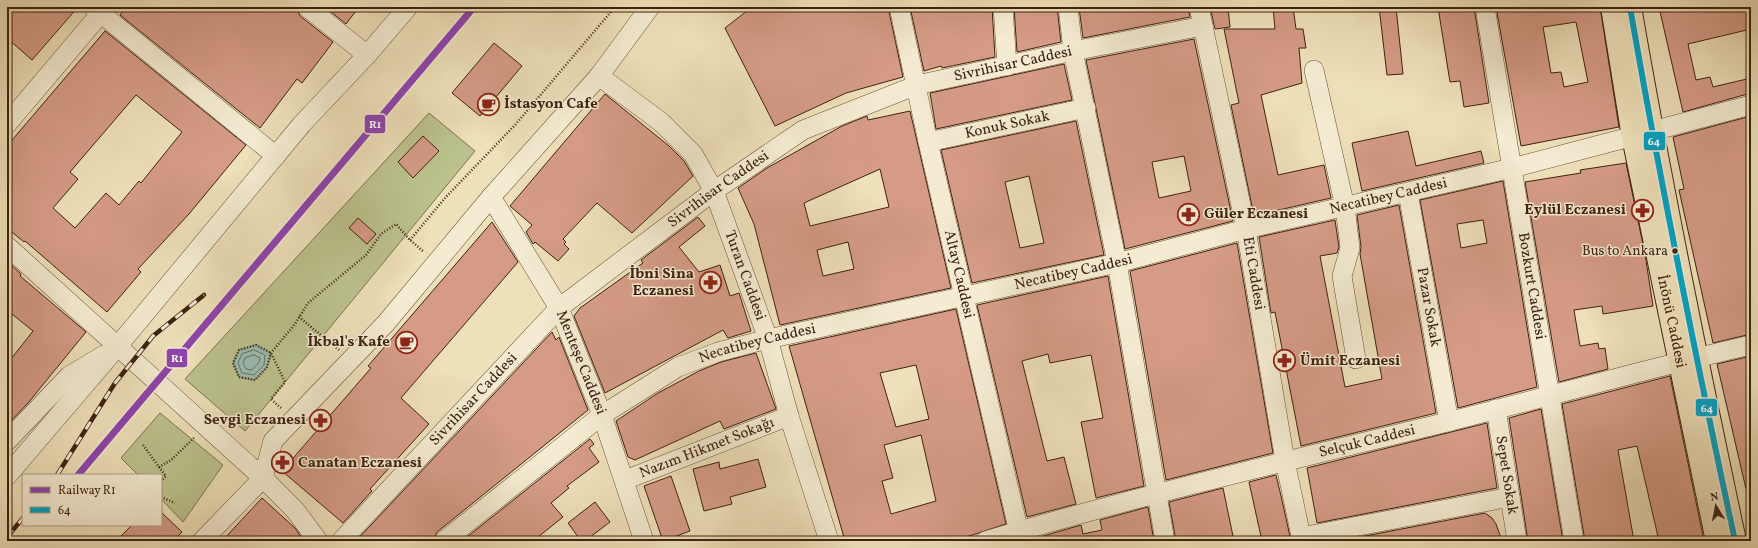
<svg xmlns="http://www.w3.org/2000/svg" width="1758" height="548" viewBox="0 0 1758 548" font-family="Vollkorn,serif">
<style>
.green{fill:#bbc28e;stroke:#7c7250}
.water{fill:#9abdb4;stroke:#757f73}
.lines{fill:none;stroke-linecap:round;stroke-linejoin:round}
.shore{stroke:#6c7062;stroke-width:1}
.building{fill:#d59b86;stroke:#3e2211;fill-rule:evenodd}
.minor-casing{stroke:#6a523b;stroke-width:20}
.major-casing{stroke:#3e2211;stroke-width:24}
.path{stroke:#3e2211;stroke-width:2.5;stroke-dasharray:1 2;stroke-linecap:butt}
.minor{stroke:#f4ebd2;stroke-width:19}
.major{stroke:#eee0b9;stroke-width:22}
.rail-casing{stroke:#3e2211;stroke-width:4.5}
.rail{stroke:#f4ebd2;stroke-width:3;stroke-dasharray:9;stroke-linecap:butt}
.bus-1-casing{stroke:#f4ebd2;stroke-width:9}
.bus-1{stroke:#03a2c5;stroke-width:6}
.rail-1-casing{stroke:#f4ebd2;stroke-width:10}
.rail-1{stroke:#8e44ad;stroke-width:7}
.bus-dot{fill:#3e2211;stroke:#f4ebd2;stroke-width:1.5}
.labels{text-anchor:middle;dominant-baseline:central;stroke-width:3;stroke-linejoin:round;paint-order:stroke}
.bus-label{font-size:14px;fill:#3e2211;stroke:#f4ebd2;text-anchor:end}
.street-label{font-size:15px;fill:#3e2211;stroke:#f4ebd2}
.poi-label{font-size:15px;font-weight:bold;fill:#3e2211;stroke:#f4ebd2;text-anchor:start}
.line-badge{stroke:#f4ebd2;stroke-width:1.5}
.badge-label{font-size:11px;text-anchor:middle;font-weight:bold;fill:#fff}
</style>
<rect width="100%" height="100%" fill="#eee0b9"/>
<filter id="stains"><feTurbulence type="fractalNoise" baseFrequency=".005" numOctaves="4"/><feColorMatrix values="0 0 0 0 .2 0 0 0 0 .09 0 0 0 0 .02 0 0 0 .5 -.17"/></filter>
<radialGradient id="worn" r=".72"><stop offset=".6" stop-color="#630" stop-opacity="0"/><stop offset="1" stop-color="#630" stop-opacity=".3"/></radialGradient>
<g class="green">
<path d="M429,113L475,151L245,431L185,379Z"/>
<path d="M160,413L223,465L183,522L161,499V475H138L121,458Z"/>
</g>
<path class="water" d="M256,345L271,353L267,367L255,380L239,377L233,363L239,350Z"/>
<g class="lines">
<g class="shore">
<path d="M254,350L265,355L264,365L254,375L242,373L238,363L242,354Z"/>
<path d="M254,355L260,358L259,362L252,370L246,369L243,363L245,358Z"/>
</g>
</g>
<g class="building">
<path d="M7,7H78L32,60L7,38Z"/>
<path d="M126,7H296L300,16L333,42L302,83L297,79L260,128L120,15Z"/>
<path d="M325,7H359L346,24Z"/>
<path d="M752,7H888L903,77L846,93L775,126L725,28Z"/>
<path d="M910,7H992L995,57L942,68L941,66L924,71Z"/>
<path d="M1014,7H1057L1061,42L1017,52Z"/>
<path d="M1079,7H1188L1190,17L1083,38Z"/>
<path d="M1210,7H1228L1230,27L1215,29Z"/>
<path d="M1273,7H1293L1296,29H1303L1306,48H1299L1302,83L1261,95L1278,175L1324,165L1331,198L1257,215L1256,210L1253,211L1231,105L1239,103L1224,29H1275Z"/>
<path d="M1379,7H1396L1403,74L1387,75Z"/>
<path d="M1438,7H1474L1489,103L1464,107L1460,81L1450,82Z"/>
<path d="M1496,7H1600L1619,127L1521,146ZM1576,22L1588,82L1564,87L1561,72L1551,73L1543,27Z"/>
<path d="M1659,7H1751V29L1688,44L1696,80L1710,77L1713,87L1751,78V93L1683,112Z"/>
<path d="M105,31L246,145L189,214L138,269L141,272L107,312L25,241L24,242L7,228V146ZM136,95L182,132L141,183L139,181L119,205L106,193L75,228L53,208L78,179L70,172Z"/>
<path d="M1194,39L1233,221L1125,249L1086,60ZM1184,156L1191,191L1159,198L1152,162Z"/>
<path d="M494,43L522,66L480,116L452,93Z"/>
<path d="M1064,64L1072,100L936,129L930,93Z"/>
<path d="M605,94L669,146L684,161L693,176L632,233L597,203L563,239L566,242L564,244L569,249L558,261L535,242L533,244L526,232L532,225L510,206Z"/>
<path d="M910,111L951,288L780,325L754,224L738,188L767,168L842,126L867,116L868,120ZM880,169L889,207L810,226L804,203ZM848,242L854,269L823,276L817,250Z"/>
<path d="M1751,116V334L1713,343L1679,190L1684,189L1673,137Z"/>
<path d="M1076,121L1104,255L972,283L941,150ZM1029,176L1044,243L1020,248L1005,182Z"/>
<path d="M1408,131L1416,166L1481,151L1484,163L1362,191L1352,143Z"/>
<path d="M423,136L439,151L413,178L398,162Z"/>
<path d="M1626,163L1645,254L1653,306L1603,314L1602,306L1574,310L1580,346L1598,343L1599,349L1605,348L1608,369L1559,382L1525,182L1581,173L1580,170Z"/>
<path d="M1503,181L1537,387L1458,408L1420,200ZM1483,220L1487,243L1461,248L1457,224Z"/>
<path d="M1399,205L1436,413L1301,446L1275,312L1271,313L1259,237L1335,220L1339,247L1337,253L1320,256L1345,387L1382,379L1360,254L1361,247L1357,215Z"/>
<path d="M698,217L705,226L679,247L699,272L720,265L730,296L739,293L751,331L728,338L723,330L605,393L574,316L580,308L643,263L641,260Z"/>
<path d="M358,218L376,234L367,244L349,228Z"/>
<path d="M492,222L518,262L401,398L429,424L370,489L372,491L343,523L282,471L371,368L368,366Z"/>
<path d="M1237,243L1273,453L1166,480L1130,271Z"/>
<path d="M7,261L21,274L20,276L86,332L28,403L7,425V364L33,331L7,310Z"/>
<path d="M1108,276L1144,486L1096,498L1081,422L1103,418L1091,355L1050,363L1048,354L1022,361L1047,461L1064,457L1076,504L1027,517L977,305Z"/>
<path d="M956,309L1006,524L954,541H845L789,346ZM916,365L929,419L896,427L880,373ZM921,435L936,501L891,514L882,481L893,478L884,445Z"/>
<path d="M552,332L556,340L559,337L588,410L437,532L433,541H356Z"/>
<path d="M756,353L776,409L724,429L720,421L635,460L628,457L616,421L658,393L699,371L721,362Z"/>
<path d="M1751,356V489H1746L1717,364Z"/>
<path d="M1670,376L1704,541H1659L1637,446L1618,450L1634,541H1585L1562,404Z"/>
<path d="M1541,409L1563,541H1528L1509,418Z"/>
<path d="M1487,423L1497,488L1317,523L1307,468Z"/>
<path d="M590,439L594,444L589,448L599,462L567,486L569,488L551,503L563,517L533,541H462Z"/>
<path d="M758,459L766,487L730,497L732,504L704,511L693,469L719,462L720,469Z"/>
<path d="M1276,475L1281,496L1291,541H1262L1249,482Z"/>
<path d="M671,476L690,531L663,541L644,486Z"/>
<path d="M1223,488L1234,541H1176L1169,502Z"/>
<path d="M262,498L295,528L304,541H222Z"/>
<path d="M595,502L610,522L585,541H581L568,523Z"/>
<path d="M1148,507L1154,541H1033V539L1081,525L1083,534L1102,530L1100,520Z"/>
<path d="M161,512L182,532L173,541H116L132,525H161Z"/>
<path d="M1485,513L1492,518L1496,524L1502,541H1339Z"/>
</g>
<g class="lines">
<defs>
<g id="minor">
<path d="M93,7L276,156"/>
<path d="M307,7L367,55"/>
<path id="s1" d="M899,7L928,142L1021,541"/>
<path d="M1003,7L1007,66"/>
<path d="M1068,7L1073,51L1117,263L1165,541"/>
<path id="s2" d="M1199,7L1246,229L1285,461L1302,541"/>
<path id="s3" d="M1485,7L1574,541"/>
<path d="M1314,70L1345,207L1350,248L1342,276L1356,359"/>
<path id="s4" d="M599,76L661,122L693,154L714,191L768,339L789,416L829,541"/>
<path d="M7,124L106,7"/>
<path id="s5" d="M928,142L1086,108"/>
<path id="s6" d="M1408,193L1449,422"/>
<path id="s7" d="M491,197L559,308L602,415L644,541"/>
<path d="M7,246L263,478L295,510L318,541"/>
<path id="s8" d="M1496,409L1517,541"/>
<path d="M7,441L69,376L104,355"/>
<path d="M7,476L117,347L302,124L367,55L408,7"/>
<path id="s9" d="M625,480L789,416"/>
<path d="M1301,537L1510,497"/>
<path d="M202,541L263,478L273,441L386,323L491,197L599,76L650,7"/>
<path id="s10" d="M341,541L559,308L714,191L803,130L917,85L1073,51L1203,26"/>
<path id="s11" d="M444,541L602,415L678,367L718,352L768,339L1117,263L1246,229L1512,168L1751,105"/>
<path id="s12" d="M985,541C1137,496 1292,460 1447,422C1548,397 1649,368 1751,345"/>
</g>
<g id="major">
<path id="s13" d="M1612,7L1633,137L1717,541"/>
<path d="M1630,7C1661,186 1697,363 1735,541"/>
</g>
</defs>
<use href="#minor" class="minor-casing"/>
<use href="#major" class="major-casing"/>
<g class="path">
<path d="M410,240L445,198L515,125L615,7"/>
<path d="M299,317L339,350"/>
<path d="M281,408L271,399L285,382L271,353L256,345L239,350L233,363L239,377L255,380L267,367L271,353L295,324L308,303L366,255L381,234L396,224L410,240L424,252"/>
<path d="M143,445L159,467L171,460L194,438"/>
<path d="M159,467L166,476L161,481"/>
<path d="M161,497L175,503"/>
</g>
<use href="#minor" class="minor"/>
<use href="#major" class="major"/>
<defs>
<g id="rail">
<path d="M57,475L115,383L153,336L204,295"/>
<path d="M7,537L23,518"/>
</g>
</defs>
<use href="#rail" class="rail-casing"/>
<use href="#rail" class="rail"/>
<defs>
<path id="bus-1" d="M1630,7C1661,186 1697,363 1735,541"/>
</defs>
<use href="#bus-1" class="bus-1-casing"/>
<use href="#bus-1" class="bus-1"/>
<defs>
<path id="rail-1" d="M78,475L474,7"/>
</defs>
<use href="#rail-1" class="rail-1-casing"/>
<use href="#rail-1" class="rail-1"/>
</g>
<defs>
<symbol id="cafe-ring" viewBox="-11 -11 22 22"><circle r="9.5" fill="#f4ebd2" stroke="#8f2418" stroke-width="1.5"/><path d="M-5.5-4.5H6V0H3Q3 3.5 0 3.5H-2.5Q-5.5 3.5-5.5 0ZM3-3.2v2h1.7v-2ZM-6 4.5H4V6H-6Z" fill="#8f2418"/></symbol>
<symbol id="pharmacy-ring" viewBox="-11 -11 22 22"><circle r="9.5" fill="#f4ebd2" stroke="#8f2418" stroke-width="1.5"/><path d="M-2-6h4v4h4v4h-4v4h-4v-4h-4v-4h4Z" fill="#8f2418"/></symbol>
</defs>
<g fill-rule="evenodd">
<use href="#cafe-ring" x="476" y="92" width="25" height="25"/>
<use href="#pharmacy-ring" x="1630" y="198" width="25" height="25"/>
<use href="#pharmacy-ring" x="1176" y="202" width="25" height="25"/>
<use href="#pharmacy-ring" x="698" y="270" width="25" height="25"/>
<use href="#cafe-ring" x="394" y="330" width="25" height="25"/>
<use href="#pharmacy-ring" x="1272" y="348" width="25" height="25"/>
<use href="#pharmacy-ring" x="308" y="408" width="25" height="25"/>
<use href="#pharmacy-ring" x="270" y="450" width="25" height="25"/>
</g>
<circle class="bus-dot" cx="1675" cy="251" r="3.5"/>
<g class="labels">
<g class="bus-label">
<text x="1668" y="251">Bus to Ankara</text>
</g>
<g class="street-label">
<text stroke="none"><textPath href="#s10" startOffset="842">Sivrihisar Caddesi</textPath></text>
<text stroke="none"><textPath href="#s5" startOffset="81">Konuk Sokak</textPath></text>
<text stroke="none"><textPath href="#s10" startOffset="518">Sivrihisar Caddesi</textPath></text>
<text stroke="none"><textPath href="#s11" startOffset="1023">Necatibey Caddesi</textPath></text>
<text stroke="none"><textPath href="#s11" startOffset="699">Necatibey Caddesi</textPath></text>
<text stroke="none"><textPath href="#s2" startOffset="272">Eti Caddesi</textPath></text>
<text stroke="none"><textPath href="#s1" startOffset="274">Altay Caddesi</textPath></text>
<text stroke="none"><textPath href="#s4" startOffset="255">Turan Caddesi</textPath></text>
<text stroke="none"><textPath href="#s3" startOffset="283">Bozkurt Caddesi</textPath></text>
<text stroke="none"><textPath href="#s6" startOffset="116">Pazar Sokak</textPath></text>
<text stroke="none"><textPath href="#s13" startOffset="320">İnönü Caddesi</textPath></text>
<text stroke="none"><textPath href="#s11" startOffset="375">Necatibey Caddesi</textPath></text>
<text stroke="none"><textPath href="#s7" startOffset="189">Menteşe Caddesi</textPath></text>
<text stroke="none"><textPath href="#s10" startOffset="194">Sivrihisar Caddesi</textPath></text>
<text stroke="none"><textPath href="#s12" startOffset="395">Selçuk Caddesi</textPath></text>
<text stroke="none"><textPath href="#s9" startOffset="88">Nazım Hikmet Sokağı</textPath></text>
<text stroke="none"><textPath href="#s8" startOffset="67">Sepet Sokak</textPath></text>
</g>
<g class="poi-label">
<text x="504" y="104">İstasyon Cafe</text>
<text x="1626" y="210" text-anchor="end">Eylül Eczanesi</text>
<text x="1204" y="214">Güler Eczanesi</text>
<text x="694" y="274" text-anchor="end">İbni Sina<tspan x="694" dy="17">Eczanesi</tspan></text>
<text x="390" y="342" text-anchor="end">İkbal's Kafe</text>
<text x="1300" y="361">Ümit Eczanesi</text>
<text x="306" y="420" text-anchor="end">Sevgi Eczanesi</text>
<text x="298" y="463">Canatan Eczanesi</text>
</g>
</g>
<g class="line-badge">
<rect x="364" y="114" width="22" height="20" rx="4" fill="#8e44ad"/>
<rect x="1643" y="131" width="23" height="20" rx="4" fill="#03a2c5"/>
<rect x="166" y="348" width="22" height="20" rx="4" fill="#8e44ad"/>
<rect x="1695" y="398" width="23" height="19" rx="4" fill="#03a2c5"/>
</g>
<g class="badge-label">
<text x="375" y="128">R1</text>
<text x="1654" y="145">64</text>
<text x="177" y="362">R1</text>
<text x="1707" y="412">64</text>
</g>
<rect width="1758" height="548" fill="none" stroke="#eee0b9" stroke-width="24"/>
<rect x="8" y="8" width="1742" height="532" fill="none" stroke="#3e2211" stroke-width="2"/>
<rect x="12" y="12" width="1734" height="524" fill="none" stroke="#3e2211"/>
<rect x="22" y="474" width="140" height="52" fill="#f4ebd2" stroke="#ab9b85"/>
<rect x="30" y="487" width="20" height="6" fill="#8e44ad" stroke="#ab9b85"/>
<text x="58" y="494" font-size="12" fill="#3e2211">Railway R1</text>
<rect x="30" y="507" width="20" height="6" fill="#03a2c5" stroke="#ab9b85"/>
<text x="58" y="514" font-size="12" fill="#3e2211">64</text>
<g transform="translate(1716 506) rotate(350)" stroke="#f4ebd2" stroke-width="3" paint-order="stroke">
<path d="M0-3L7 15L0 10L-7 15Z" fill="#3e2211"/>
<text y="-6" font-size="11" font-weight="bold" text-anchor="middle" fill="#3e2211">N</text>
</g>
<rect width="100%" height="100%" filter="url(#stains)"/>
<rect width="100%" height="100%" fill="url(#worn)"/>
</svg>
